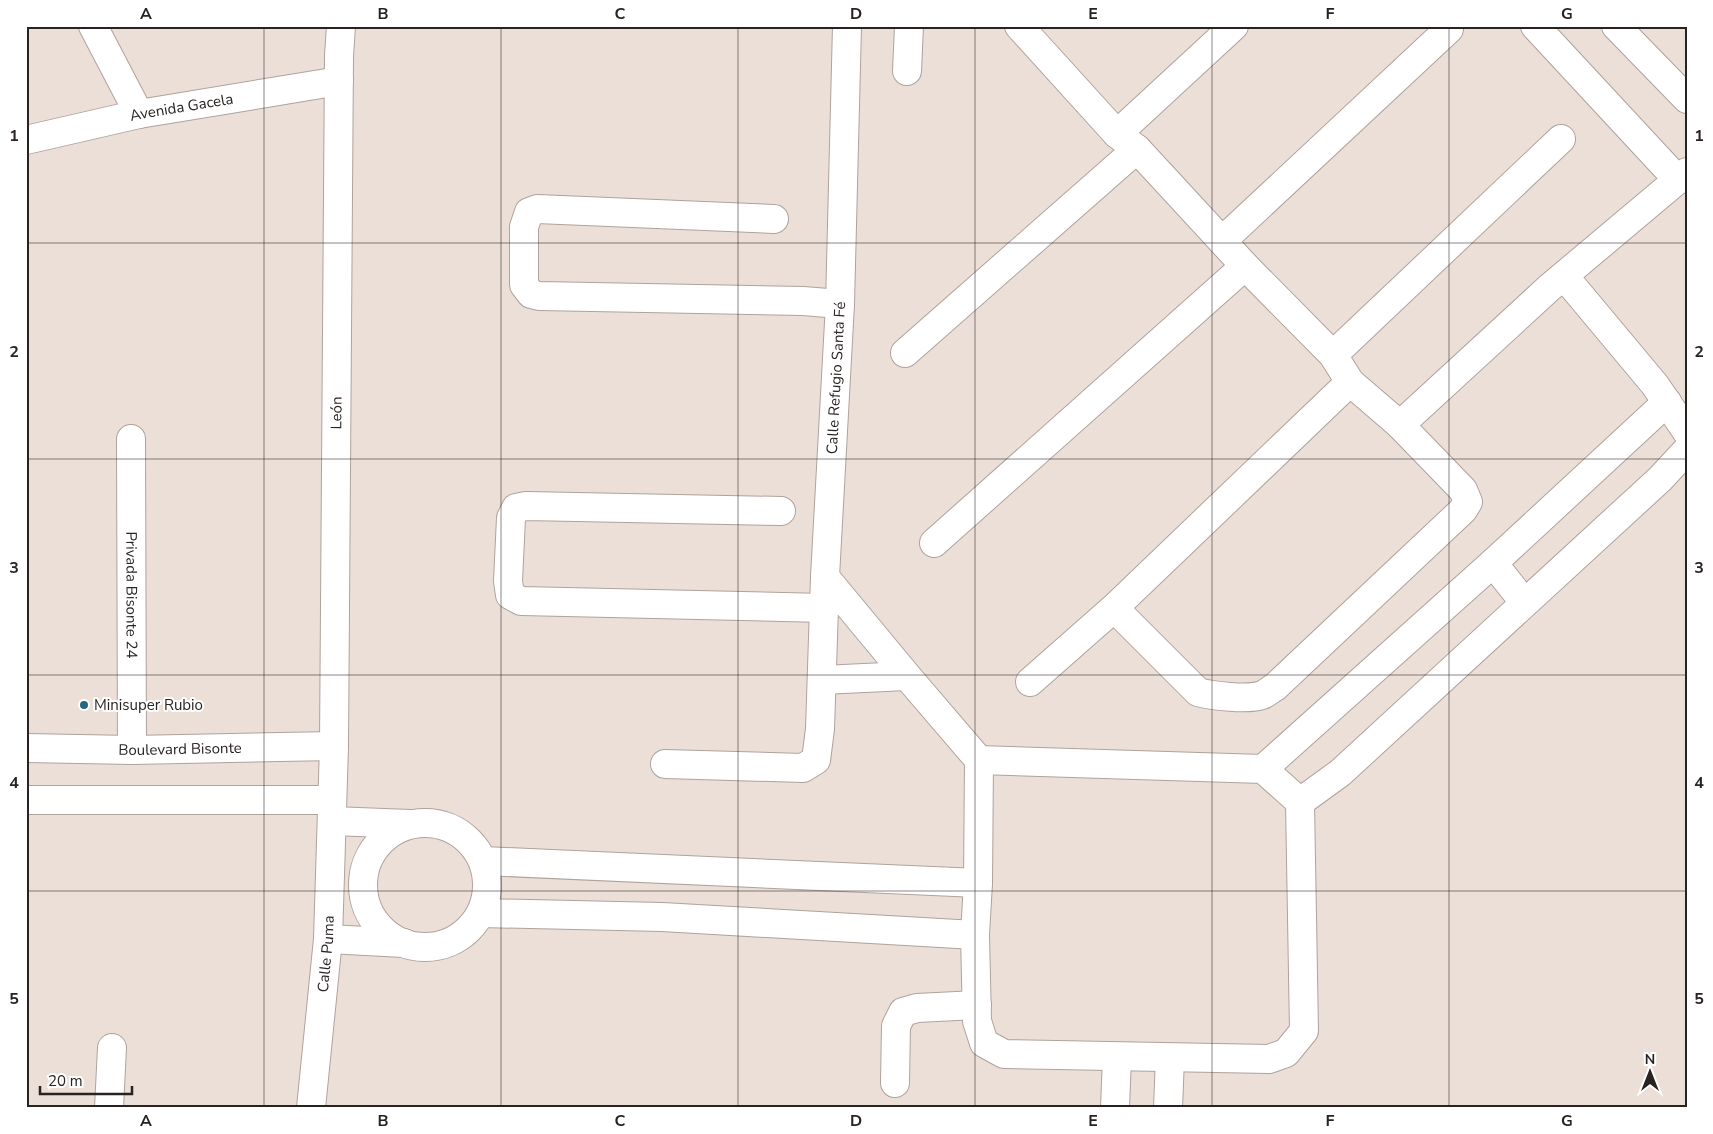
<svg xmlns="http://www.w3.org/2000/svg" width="1713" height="1134" viewBox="0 0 1713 1134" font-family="'Nunito Sans',sans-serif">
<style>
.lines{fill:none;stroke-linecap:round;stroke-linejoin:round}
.minor-casing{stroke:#afa29c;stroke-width:30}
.minor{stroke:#fff;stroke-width:28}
.grid{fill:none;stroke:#282321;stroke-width:1;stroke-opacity:0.55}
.poi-dot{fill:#27697c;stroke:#fff;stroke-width:2}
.labels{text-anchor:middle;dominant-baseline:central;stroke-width:4;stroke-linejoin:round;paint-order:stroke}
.street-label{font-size:15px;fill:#282321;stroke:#fff}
.poi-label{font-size:15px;fill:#282321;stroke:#fff;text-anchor:start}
.neatline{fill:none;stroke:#282321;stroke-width:2}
.grid-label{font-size:16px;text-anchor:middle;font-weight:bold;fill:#282321}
</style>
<rect width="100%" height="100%" fill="#ecdfd8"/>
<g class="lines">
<defs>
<g id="minor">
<path d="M93,26L139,114"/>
<path d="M1019,26L1117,134L1137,149L1245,266L1333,355L1350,382"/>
<path d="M1535,26L1678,180"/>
<path d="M1616,26L1687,99"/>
<path d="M907,71L909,26"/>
<path d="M1117,134L1234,26"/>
<path id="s1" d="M26,140L139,114L339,81"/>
<path d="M774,219L537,209L529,212L524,227V285L531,294L539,296L803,301L840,304"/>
<path d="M1222,241L1449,29"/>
<path d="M1564,276L1655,385L1687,432"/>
<path d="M905,353L1137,149"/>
<path d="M1333,355L1561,139"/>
<path d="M1400,425L1549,288L1687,172"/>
<path id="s2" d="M131,439L132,750"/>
<path d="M781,511L526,506L516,508L511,518L508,581L510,595L521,601L825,608"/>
<path d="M934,543L1245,266"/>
<path d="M1493,563L1524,602"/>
<path d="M825,577L907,676L979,760L978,883L975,935L977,1021L984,1043L1004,1054L1269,1059L1286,1053L1304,1031L1300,802L1263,769L979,760"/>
<path d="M822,680L907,676"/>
<path d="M1030,682L1114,608L1350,382L1400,425L1463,490L1468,502L1463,510L1275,687C1271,689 1266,694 1262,695C1249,700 1211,696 1198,692L1114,608"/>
<path id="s3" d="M26,748L132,750L334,746"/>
<path id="s4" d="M665,764L803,768L816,760L820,729L825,577L840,304L847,26"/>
<path d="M1263,769L1493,563L1667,402"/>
<path d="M26,800H332"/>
<path d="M1300,802L1340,773L1660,479L1687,450"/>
<path d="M332,821L410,824"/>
<circle cx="425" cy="885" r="62"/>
<path d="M483,861L978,883"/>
<path d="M481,913L662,917L975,935"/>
<path d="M328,939L404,943"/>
<path d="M895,1083L896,1026L903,1012L917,1008L977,1005"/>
<path d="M109,1108L112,1048"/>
<path id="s5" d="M311,1108L328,939L334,746L339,56L341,26"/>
<path d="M1115,1108L1117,1057"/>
<path d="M1168,1108L1170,1058"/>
</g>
</defs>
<use href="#minor" class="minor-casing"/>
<use href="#minor" class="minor"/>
</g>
<path class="grid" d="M264,26V1108M501,26V1108M738,26V1108M975,26V1108M1212,26V1108M1449,26V1108M26,243H1687M26,459H1687M26,675H1687M26,891H1687"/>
<circle class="poi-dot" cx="84" cy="705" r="5"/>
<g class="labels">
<g class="street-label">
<text stroke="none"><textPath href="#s1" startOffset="159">Avenida Gacela</textPath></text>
<text stroke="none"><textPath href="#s4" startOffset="536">Calle Refugio Santa Fé</textPath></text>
<text stroke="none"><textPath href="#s5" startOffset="696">León</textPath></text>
<text stroke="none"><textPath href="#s2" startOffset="156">Privada Bisonte 24</textPath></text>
<text stroke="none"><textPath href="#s3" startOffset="154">Boulevard Bisonte</textPath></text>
<text stroke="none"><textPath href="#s5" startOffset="155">Calle Puma</textPath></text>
</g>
<g class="poi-label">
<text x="94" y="705">Minisuper Rubio</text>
</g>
</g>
<rect width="1713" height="1134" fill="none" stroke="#ffffff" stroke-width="55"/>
<g transform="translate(1650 1072)" stroke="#ffffff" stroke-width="4" paint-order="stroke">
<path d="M0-4L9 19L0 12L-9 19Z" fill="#282321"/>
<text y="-8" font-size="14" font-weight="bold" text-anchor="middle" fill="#282321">N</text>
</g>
<path d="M40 1086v8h92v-8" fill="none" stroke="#282321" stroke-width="2.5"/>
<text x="48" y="1086" font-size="15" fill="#282321" stroke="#ffffff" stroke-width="4" paint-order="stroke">20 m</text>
<rect x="28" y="28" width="1658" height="1078" class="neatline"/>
<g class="grid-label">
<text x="146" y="19">A</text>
<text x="383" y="19">B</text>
<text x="620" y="19">C</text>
<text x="856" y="19">D</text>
<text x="1093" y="19">E</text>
<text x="1330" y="19">F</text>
<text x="1567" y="19">G</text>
<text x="14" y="141">1</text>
<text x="1699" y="141">1</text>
<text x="14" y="357">2</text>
<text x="1699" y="357">2</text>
<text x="14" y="573">3</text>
<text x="1699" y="573">3</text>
<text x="14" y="788">4</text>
<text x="1699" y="788">4</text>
<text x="14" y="1004">5</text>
<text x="1699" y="1004">5</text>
<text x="146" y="1126">A</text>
<text x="383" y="1126">B</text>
<text x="620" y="1126">C</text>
<text x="856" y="1126">D</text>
<text x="1093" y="1126">E</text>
<text x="1330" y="1126">F</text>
<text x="1567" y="1126">G</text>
</g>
</svg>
